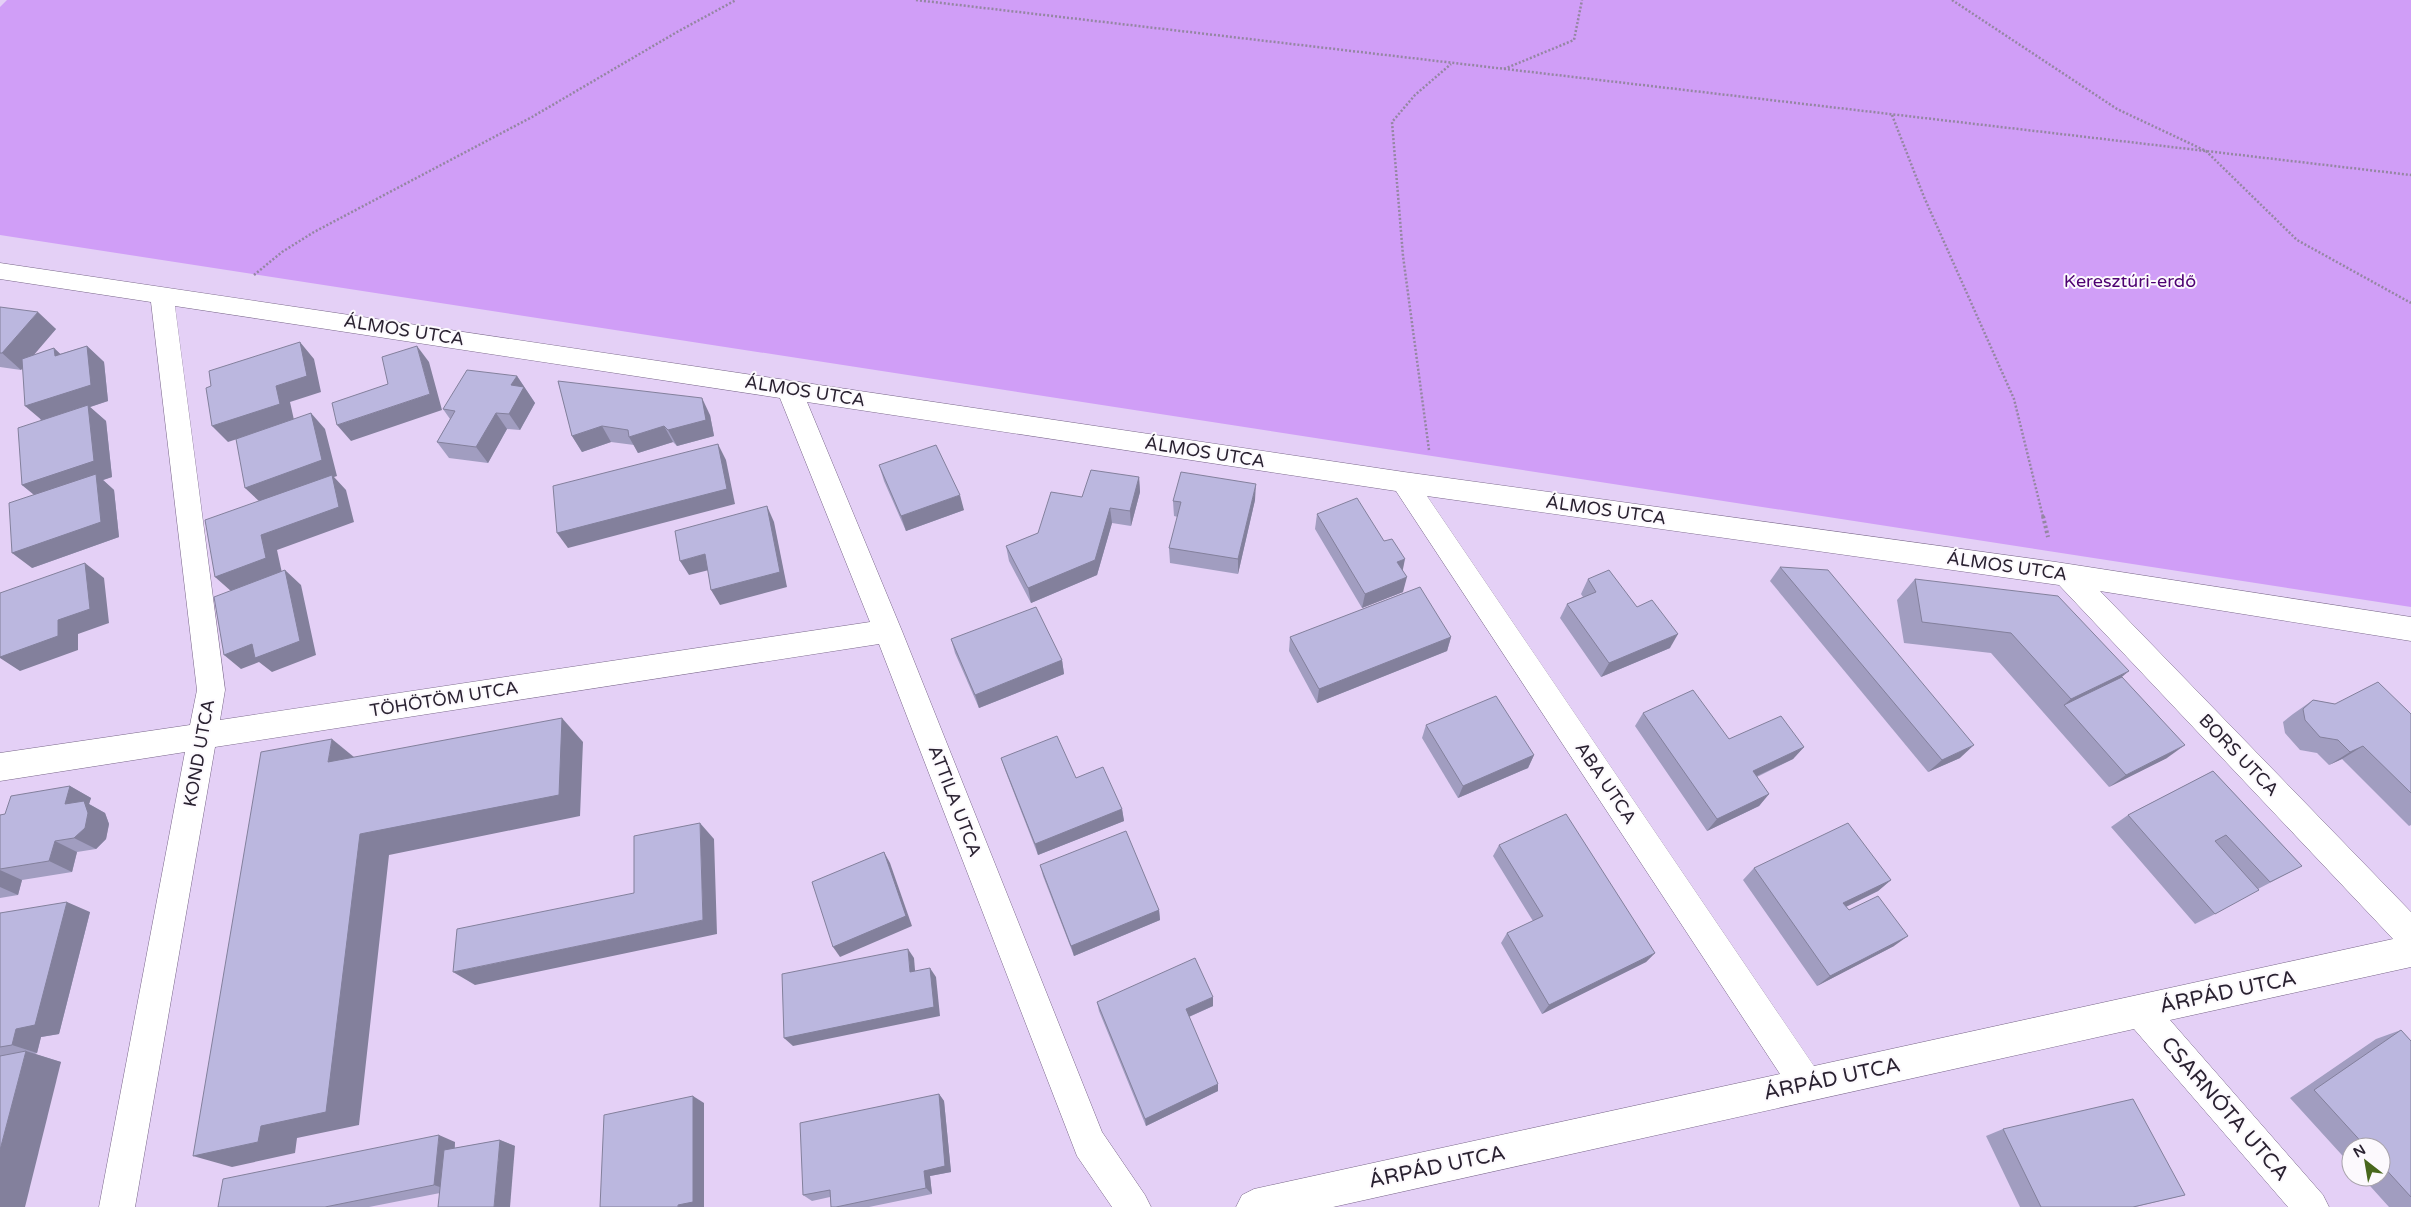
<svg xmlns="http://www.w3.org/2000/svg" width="2411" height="1207" viewBox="0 0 2411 1207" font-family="'Varela Round',sans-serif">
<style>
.green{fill:#d09ef7}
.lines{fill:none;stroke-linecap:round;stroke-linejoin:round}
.minor-casing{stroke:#796789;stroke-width:1}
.path-far1{stroke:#9486a2;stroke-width:2.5;stroke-dasharray:2 2;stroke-linecap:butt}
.path{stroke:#9486a2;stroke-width:4;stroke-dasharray:2.5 2.5;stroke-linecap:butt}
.minor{fill:#fff;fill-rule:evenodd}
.wall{fill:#a19dc0}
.shaded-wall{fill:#83809c}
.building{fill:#bbb7df;stroke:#83809c}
.labels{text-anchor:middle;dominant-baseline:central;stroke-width:4;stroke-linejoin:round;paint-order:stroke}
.park-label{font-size:18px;fill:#4d0071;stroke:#fcf9fd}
.street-label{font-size:18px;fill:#2a2231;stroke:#fcf9fd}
.near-street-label{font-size:21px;fill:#2a2231;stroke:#fcf9fd}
</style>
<rect width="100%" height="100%" fill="#e4d0f6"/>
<path class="green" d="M7,0H2411V607L0,235V7Z"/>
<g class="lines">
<defs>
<path id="minor" d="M0,263L1404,472L2056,562L2411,617V641L2100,591L2411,912V967L2170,1020L2323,1195L2329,1207H2288L2134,1029L1333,1207H1236L1242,1195L1254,1189L1780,1074L1396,491L807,402L902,631L1102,1132L1145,1195L1151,1207H1112L1077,1156L879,644L215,747L135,1207H99L185,752L0,781V753L190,725L197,690L151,302L0,279ZM175,306L780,398L870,622L220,720L225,690ZM1427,496L2059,585L2393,939L1814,1066Z"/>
</defs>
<use href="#minor" class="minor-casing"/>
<g class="path-far1">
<path d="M916,0L2411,175"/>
<path d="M1952,0L2117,109L2206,151L2297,240L2411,303"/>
<path d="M1504,69L1574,40L1582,0"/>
<path d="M1892,115L1924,197L2014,399L2043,517"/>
<path d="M254,275L282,252L314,232L532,117L677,32L736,0"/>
<path d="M1429,450L1403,256L1392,122L1415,95L1451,64"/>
</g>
<path class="path" d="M2043,516L2048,537"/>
<use href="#minor" class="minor"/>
</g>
<g class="wall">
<path d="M0,307L56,329L33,355L54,348L60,354L87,346L104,362L108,401L90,407L106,421L112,477L103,480L114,490L119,537L32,568L34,495L22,485L41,421L22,368L21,370L0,367Z"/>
<path d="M517,376L535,403L520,430L507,429L488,463L449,458L437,442L450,419L443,409Z"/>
<path d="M558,381L710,415L714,436L677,446L673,442L638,453L634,445L611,442L582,452L572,436Z"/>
<path d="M879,465L964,510L906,531L884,481Z"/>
<path d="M1139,477L1140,492L1131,526L1112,523L1097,575L1031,603L1009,561L1006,546L1038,533L1082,497Z"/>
<path d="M1255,500L1238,574L1170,563L1169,548L1178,517L1174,516L1173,501Z"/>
<path d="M1317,514L1403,592L1362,608L1315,529Z"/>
<path d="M1780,567L1960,758L1928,772L1770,581Z"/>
<path d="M1588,579L1637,607L1670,648L1601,677L1560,618L1567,604L1583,597L1581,594Z"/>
<path d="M1915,579L2122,677L2167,758L2109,787L1991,653L1904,643L1897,600Z"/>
<path d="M1290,637H1451L1447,651L1317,703L1289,651Z"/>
<path d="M951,639L1062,660L1064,674L979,708L955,653Z"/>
<path d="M2313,700L2335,704L2411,714V825L2409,826L2342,759L2329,765L2317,753L2300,750L2285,733L2283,722L2293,714Z"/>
<path d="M1643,713L1729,739L1804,747L1793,759L1757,777L1769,794L1759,806L1707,831L1635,726Z"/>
<path d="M1426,725L1534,755L1528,768L1458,798L1422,738Z"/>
<path d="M1001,758L1122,809L1124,821L1038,855L1005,770Z"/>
<path d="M2213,771L2302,866L2258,889L2215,914L2195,924L2111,827L2128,815Z"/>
<path d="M70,786L91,798L89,804L105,813L109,824L106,839L96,849L77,852L72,872L22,880L18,895L0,898V815L5,814Z"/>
<path d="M1499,845L1655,953L1646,962L1542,1014L1501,943L1507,933L1533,921L1493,856Z"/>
<path d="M1040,865L1159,910L1160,920L1074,956L1043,876Z"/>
<path d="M1754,868L1891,880L1878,891L1846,907L1849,910L1894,946L1817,986L1743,880Z"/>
<path d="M90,912L59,1034L41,1037L37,1053L35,1054L61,1062L0,1207V913Z"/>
<path d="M1097,1002L1213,1006L1189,1017L1218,1091L1146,1126L1099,1011Z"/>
<path d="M2401,1030L2411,1041V1207H2389L2362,1177H2381V1147H2351V1165L2290,1098L2376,1039Z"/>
<path d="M939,1094L944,1101L951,1172L930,1176L932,1194L869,1207H831L830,1197L812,1201L803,1195Z"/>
<path d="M2003,1129L2185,1195L2135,1207H2020L1986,1136Z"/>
<path d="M500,1140L515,1146L440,1193L369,1207H218L455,1142V1148Z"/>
</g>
<g class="shaded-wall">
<path d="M38,312L56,329L21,370L2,353Z"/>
<path d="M300,342L314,359L321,392L290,402L294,420L228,442L212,426L276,386Z"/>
<path d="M87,346L104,362L108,401L90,407L106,421L112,477L103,480L114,490L119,537L32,568L12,553L42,501L22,485L44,422L25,406Z"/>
<path d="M417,346L429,362L442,410L351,441L337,425L430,394Z"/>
<path d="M54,348L72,365L55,356Z"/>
<path d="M517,376L535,403L520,430L509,414L511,385Z"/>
<path d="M702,398L710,415L714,436L677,446L668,430Z"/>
<path d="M311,413L325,429L337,476L334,477L346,490L354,522L277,550L282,573L232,592L215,577L261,535V503L245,488Z"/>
<path d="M496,413L507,429L488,463L476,447Z"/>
<path d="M602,426L611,442L582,452L572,436Z"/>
<path d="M664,426L673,442L638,453L629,437Z"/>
<path d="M718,444L726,460L735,504L568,548L557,533Z"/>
<path d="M1139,477L1140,492L1131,526L1130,511Z"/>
<path d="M1256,484L1255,500L1238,574V559Z"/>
<path d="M960,495L964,510L906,531L901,516Z"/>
<path d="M767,506L774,522L787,587L720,605L711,590Z"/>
<path d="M1110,508L1112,523L1097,575L1031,603L1028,588Z"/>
<path d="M705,554L713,569L689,575L680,561Z"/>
<path d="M1405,559L1402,574L1397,562Z"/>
<path d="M85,563L104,578L109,623L78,634V650L20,671L0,658V657Z"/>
<path d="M285,570L301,585L316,655L272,672L259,662L241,669L224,655Z"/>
<path d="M1407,577L1403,592L1362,608L1365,594Z"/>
<path d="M1678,634L1670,648L1601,677L1609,663Z"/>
<path d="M1451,637L1447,651L1317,703L1319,689Z"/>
<path d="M1062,660L1064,674L979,708L975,695Z"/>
<path d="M2129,671L2105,691L2064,705L2071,699Z"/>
<path d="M562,718L583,742L580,816L389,855L359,1125L297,1138L295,1153L232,1167L193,1156L261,1126L360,834Z"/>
<path d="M332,739L360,762H328Z"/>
<path d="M1974,745L1960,758L1928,772L1942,760Z"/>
<path d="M2185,745L2167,758L2109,787L2126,775Z"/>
<path d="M2363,746L2342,759L2329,765L2350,752Z"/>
<path d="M1804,747L1793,759L1742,783L1753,771Z"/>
<path d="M1534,755L1528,768L1458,798L1463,786Z"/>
<path d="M70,786L91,798L89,804L105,813L109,824L106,839L96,849L74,838L65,804Z"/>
<path d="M1769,794L1759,806L1707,831L1717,819Z"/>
<path d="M1122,809L1124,821L1038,855L1035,844Z"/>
<path d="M700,823L714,839L717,934L475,985L453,972L703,920Z"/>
<path d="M55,841L77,852L72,872L49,861Z"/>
<path d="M884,852L890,863L912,926L840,957L833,947Z"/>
<path d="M0,870L22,880L18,895L0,887Z"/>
<path d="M1891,880L1878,891L1831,914L1843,903Z"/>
<path d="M67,902L90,912L59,1034L41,1037L37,1053L12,1045L16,1029Z"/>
<path d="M1159,910L1160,920L1074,956L1071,946Z"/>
<path d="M1908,936L1894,946L1817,986L1830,976Z"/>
<path d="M908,949L914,958L916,982L910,972Z"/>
<path d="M1655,953L1646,962L1542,1014L1549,1005Z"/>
<path d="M930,968L936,977L940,1016L793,1046L784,1038Z"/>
<path d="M1213,997V1006L1186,1018V1009Z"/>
<path d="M26,1051L61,1062L25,1207H0V1150Z"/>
<path d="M1218,1084V1091L1146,1126L1145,1119Z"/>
<path d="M939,1094L944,1101L951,1172L930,1176L932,1194L926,1188L924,1171Z"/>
<path d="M693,1096L704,1103V1207H678Z"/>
<path d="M439,1135L455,1142L451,1191L434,1185Z"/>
<path d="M500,1140L515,1146L510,1207H494Z"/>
</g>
<g class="building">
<path d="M0,307L38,312L2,353H0Z"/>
<path d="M300,342L307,376L276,386L280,404L212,426L206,388L211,386L209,371Z"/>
<path d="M87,346L91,385L25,406L22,359L54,348L55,356Z"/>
<path d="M417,346L430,394L337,425L332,403L388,384L382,357Z"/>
<path d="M467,370L517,376L511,385L524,387L509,414L496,413L476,447L437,442L455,411L443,409Z"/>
<path d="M558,381L702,398L706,420L668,430L664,426L629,437L628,430L602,426L572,436Z"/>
<path d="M88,405L94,461L22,485L18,428Z"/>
<path d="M311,413L322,460L245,488L236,439Z"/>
<path d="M718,444L727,489L557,533L553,486Z"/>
<path d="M936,445L960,495L901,516L879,465Z"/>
<path d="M1091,470L1139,477L1130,511L1110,508L1095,560L1028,588L1006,546L1038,533L1051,492L1082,497Z"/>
<path d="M1181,472L1256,484L1238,559L1169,548L1181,502L1173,501Z"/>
<path d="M96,474L101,522L12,553L9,503Z"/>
<path d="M332,475L339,507L261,535L266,558L215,577L205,520Z"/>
<path d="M1357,498L1384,541L1392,539L1405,559L1397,562L1407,577L1365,594L1317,514Z"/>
<path d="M767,506L780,572L711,590L705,554L680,561L675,531Z"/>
<path d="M85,563L90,609L58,620V636L0,657V593Z"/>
<path d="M1780,567L1828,570L1974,745L1942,760Z"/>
<path d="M285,570L300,641L255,658L252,644L224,655L214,597Z"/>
<path d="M1609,570L1637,607L1652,600L1678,634L1609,663L1567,604L1596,592L1588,579Z"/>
<path d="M1915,579L2058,596L2129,671L2071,699L2011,633L1922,622Z"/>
<path d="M1420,587L1451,637L1319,689L1290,637Z"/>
<path d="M1036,607L1062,660L975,695L951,639Z"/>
<path d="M2122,677L2185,745L2126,775L2064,705Z"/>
<path d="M2378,682L2411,714V793L2363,746L2350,752L2338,740L2320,737L2305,720L2303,709L2313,700L2335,704Z"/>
<path d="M1693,690L1729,739L1781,716L1804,747L1753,771L1769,794L1717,819L1643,713Z"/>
<path d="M1496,696L1534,755L1463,786L1426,725Z"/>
<path d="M562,718L559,795L360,834L326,1112L261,1126L258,1142L193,1156L261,752L332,739L328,762Z"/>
<path d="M1057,736L1076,778L1103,767L1122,809L1035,844L1001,758Z"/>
<path d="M2213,771L2302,866L2270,882L2226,835L2215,841L2259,890L2215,914L2128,815Z"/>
<path d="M70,786L65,804L84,801L88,813L85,828L74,838L55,841L49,861L0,869V815L5,814L11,796Z"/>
<path d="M1566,814L1655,953L1549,1005L1507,933L1543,916L1499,845Z"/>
<path d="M700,823L703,920L453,972L457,929L634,893V836Z"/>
<path d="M1848,823L1891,880L1843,903L1849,910L1878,896L1908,936L1830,976L1754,868Z"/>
<path d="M1126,831L1159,910L1071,946L1040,865Z"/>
<path d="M884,852L906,916L833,947L812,882Z"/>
<path d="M67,902L35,1025L16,1029L12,1045L0,1047V913Z"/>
<path d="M908,949L910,972L930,968L934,1007L784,1038L782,974Z"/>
<path d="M1195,958L1213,997L1186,1009L1218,1084L1145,1119L1097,1002Z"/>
<path d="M2401,1030L2411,1041V1197L2381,1164V1147H2366L2314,1090Z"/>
<path d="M26,1051L0,1150V1056Z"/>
<path d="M939,1094L945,1166L924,1171L926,1188L836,1207H831L830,1190L803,1195L800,1123Z"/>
<path d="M693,1096V1202L678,1205V1207H600L604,1115Z"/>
<path d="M2133,1099L2185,1195L2133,1207H2041L2003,1129Z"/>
<path d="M439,1135L434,1185L325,1207H218L223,1179Z"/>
<path d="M500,1140L494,1207H438L444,1150Z"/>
</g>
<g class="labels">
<g class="park-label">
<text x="2130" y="281">Keresztúri-erdő</text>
</g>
<g class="street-label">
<text transform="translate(404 330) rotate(9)">ÁLMOS UTCA</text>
<text transform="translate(805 391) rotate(9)">ÁLMOS UTCA</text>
<text transform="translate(1205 452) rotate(9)">ÁLMOS UTCA</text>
<text transform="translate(1606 510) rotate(8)">ÁLMOS UTCA</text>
<text transform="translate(2007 566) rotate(8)">ÁLMOS UTCA</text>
<text transform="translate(444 699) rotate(-9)">TÖHÖTÖM UTCA</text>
<text transform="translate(199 753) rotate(-80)">KOND UTCA</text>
<text transform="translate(2239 755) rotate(46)">BORS UTCA</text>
<text transform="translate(1606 783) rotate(56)">ABA UTCA</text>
<text transform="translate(955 801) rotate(69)">ATTILA UTCA</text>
</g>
<g class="near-street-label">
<text transform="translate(2228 992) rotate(-12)">ÁRPÁD UTCA</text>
<text transform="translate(1832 1079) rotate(-12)">ÁRPÁD UTCA</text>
<text transform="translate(2225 1109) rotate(49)">CSARNÓTA UTCA</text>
<text transform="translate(1437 1167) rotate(-12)">ÁRPÁD UTCA</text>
</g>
</g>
<g transform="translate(2366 1162) rotate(329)"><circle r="24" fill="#fcf9fd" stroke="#a8a3ab"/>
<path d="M0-4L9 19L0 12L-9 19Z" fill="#48671d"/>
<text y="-8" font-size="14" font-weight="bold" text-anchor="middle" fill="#2a2231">N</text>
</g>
</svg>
